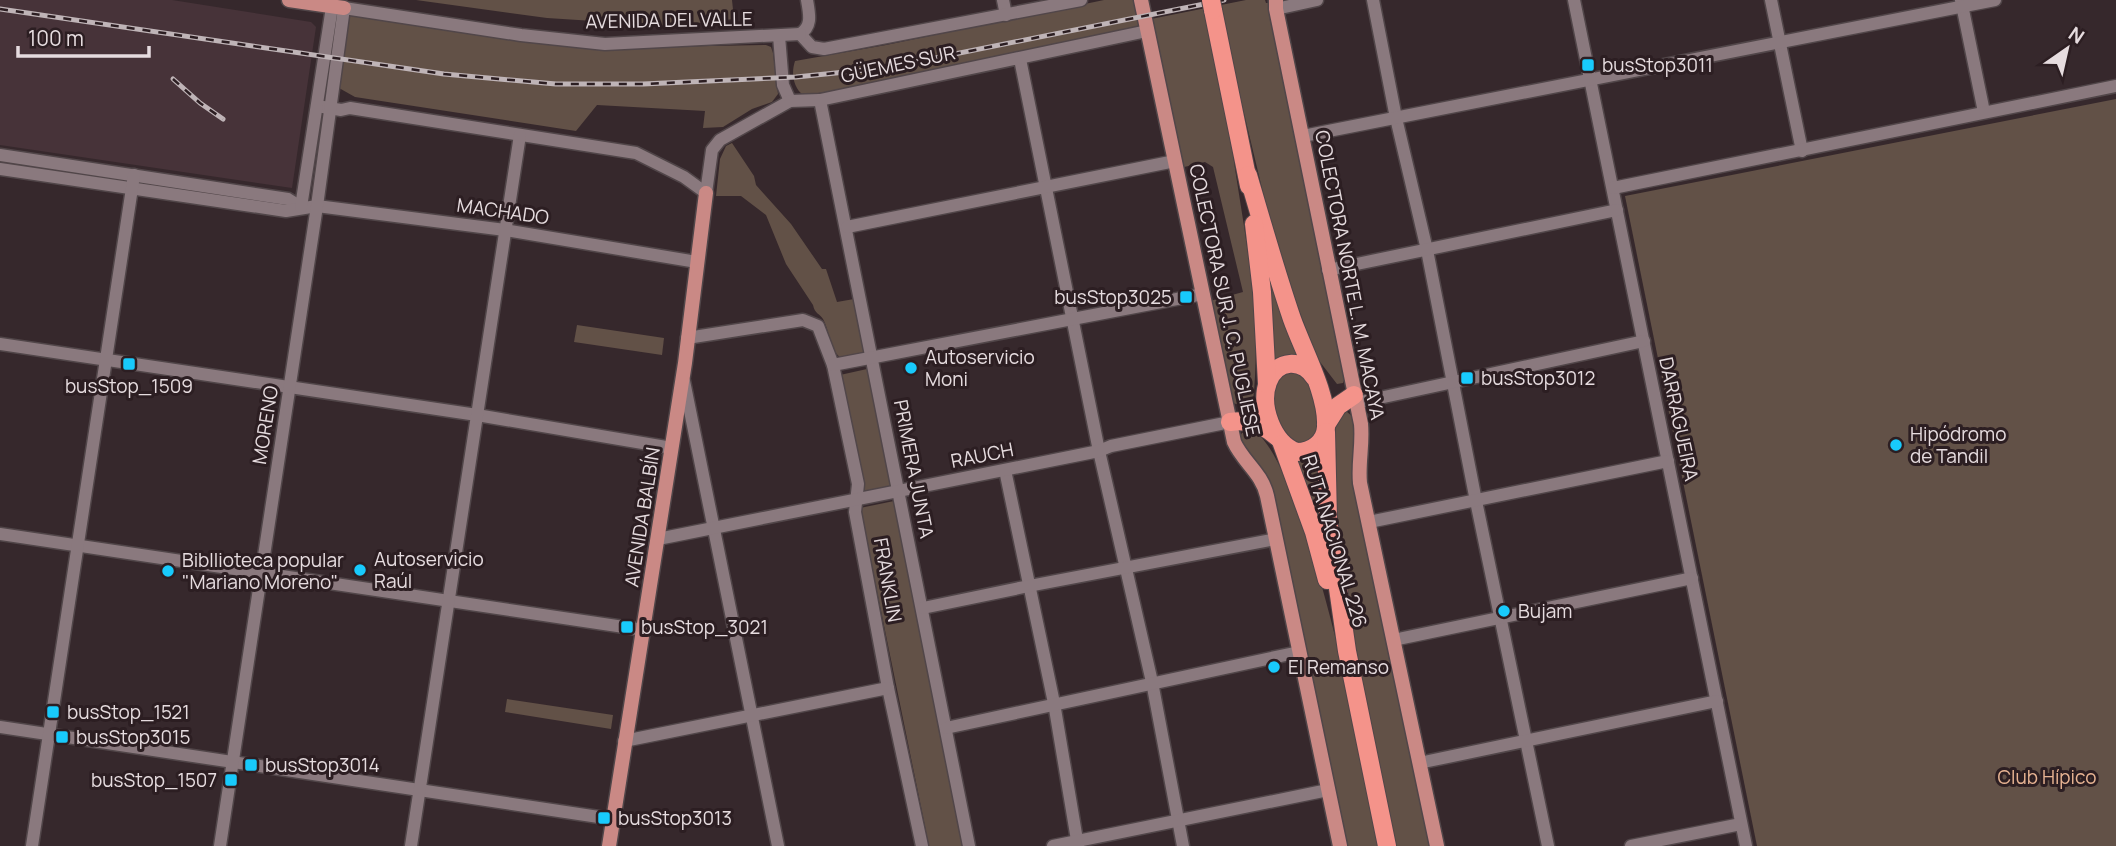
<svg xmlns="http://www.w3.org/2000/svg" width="2116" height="846" viewBox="0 0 2116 846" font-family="Manrope,sans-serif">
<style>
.built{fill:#473339}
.green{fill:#625147}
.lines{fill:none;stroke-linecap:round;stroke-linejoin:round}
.minor-casing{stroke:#514649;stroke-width:15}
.major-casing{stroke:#514649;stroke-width:17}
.highway-casing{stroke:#514649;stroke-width:20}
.minor{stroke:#8a797e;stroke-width:12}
.major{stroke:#ca8985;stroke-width:14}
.highway{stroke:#f4938a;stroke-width:18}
.rail-casing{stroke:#bfb4b7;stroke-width:5}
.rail{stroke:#2c1e22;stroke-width:2.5;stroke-dasharray:8;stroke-linecap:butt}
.highway-bridge-casing{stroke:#514649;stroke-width:20;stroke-linecap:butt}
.highway-bridge{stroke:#f4938a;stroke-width:18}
.poi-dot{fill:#18cafc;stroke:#2c1e22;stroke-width:2.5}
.labels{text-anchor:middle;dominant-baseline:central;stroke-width:6;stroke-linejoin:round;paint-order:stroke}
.street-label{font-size:19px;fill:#e6dcdf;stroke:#2c1e22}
.poi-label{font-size:19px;fill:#e6dcdf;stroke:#2c1e22;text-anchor:start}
.park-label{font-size:19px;fill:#e8b493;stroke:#2c1e22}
</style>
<rect width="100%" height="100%" fill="#36282c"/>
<path class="built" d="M0,0H172L311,22L316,27L292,188L0,145Z"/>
<g class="green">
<path d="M416,0H732L734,19L671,26L547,18Z"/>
<path d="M1104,0H1138L1142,28L820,95H803C793,87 791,73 795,61L886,45Z"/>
<path d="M1246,0H1265L1266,3H1271L1345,377L1343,383L1337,384L1317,358L1288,281L1266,205L1219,9C1223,53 1225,98 1231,141C1243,229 1263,311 1253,401L1243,406L1233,403L1231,400L1210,301L1243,292L1213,167L1205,162L1180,168L1151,19Z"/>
<path d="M348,11L598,48L766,45L771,47L773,53L778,94L772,102L752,109L723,127L703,128L705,111L597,105L576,131L355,97L339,88Z"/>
<path d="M2116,99V846H1757L1625,196Z"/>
<path d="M732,143L754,176L756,185L791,224L822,269H826L837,302L854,299L865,352L861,355L841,358C829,349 830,332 823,319C819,313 815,314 813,305L786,264L766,215L741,196H716L720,159L726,146Z"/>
<path d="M1264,241L1304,360L1269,367Z"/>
<path d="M577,325L664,338L662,355L574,342Z"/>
<path d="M867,369L892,489L865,494L840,375Z"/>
<path d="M1300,369L1317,396L1319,432L1307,445L1287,442C1278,421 1266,398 1278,375Z"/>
<path d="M1346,411L1354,418L1431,846H1394C1368,721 1333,589 1336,461C1337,447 1334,433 1336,418Z"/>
<path d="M1251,429C1306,455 1367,778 1381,846H1343L1273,501L1238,440L1242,433Z"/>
<path d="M1324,447L1333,586L1292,457Z"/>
<path d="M894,501L965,846H929L860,508Z"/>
<path d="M507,699L613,715L611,729L505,712Z"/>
</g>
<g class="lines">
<defs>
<g id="minor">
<path d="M1003,0L1006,15"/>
<path d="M1373,0L1396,118L1427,250L1476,501L1548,846"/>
<path d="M1574,0L1746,846"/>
<path d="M1771,0L1802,151"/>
<path d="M1961,0L1984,112"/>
<path d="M1276,9L1317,0"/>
<path d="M800,34L812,47L824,49L1081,0"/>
<path d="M800,34C813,26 809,13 807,0"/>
<path d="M779,36L783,85L790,101"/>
<path d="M1020,59L1099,451L1152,682L1183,846"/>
<path d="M820,100L969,846"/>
<path d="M317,106L341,110L350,108L636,153L684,177L706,193"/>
<path d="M1303,136L1995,0"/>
<path d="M0,155L288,199L301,207"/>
<path d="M0,169L286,211L317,206L505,230L697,262"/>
<path d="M1613,188L2116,86"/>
<path d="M706,193L712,150L720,140L790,101L820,100L1147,31"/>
<path d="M301,207L332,7"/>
<path d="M847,227L1175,161"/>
<path d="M1328,270L1617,210"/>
<path d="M687,338L803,320L818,326L833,365L858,484L855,512L888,688L922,846"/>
<path d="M0,344L477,415L672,448"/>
<path d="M833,365L1203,294"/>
<path d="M684,381L778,846"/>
<path d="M1356,403L1644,341"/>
<path d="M1005,470L1054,703L1078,846"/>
<path d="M1369,522L1668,461"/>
<path d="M0,534L644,630"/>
<path d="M658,539L1099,451L1111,446L1230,422"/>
<path d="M923,608L1029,586L1276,539"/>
<path d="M1393,640L1692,578"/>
<path d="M0,727L612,819"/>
<path d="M946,728L1299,652"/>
<path d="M624,741L888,688"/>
<path d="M1419,763L1717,701"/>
<path d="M32,846L134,175"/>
<path d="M220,846L317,206L344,8L521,35L605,44L800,34"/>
<path d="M411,846L520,135"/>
<path d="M1053,846L1328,790"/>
<path d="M1631,846L1741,824"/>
</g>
<g id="major">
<path d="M289,0L344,8"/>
<path d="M1141,0L1234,442C1243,462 1262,473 1267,496L1340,846"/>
<path d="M1276,0V9L1361,424C1363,445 1358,463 1360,483L1437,846"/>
<path d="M609,846L685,363L706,193"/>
</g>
<g id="highway">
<path d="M1213,10L1249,186"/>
<path d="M1248,175C1262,223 1276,272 1292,319C1303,350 1328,395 1326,427C1325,442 1312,452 1297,452C1273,444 1259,406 1268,382C1277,359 1302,358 1315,378"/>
<path d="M1254,224L1262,292L1267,384"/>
<path d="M1230,422C1248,419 1263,424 1277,437"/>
<path d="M1326,425L1338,406L1354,395"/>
<path d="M1326,432L1328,519L1347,651L1387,846"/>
<path d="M1282,444L1314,532L1327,580"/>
</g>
</defs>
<use href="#minor" class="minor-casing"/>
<use href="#major" class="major-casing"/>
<use href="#highway" class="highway-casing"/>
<use href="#minor" class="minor"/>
<use href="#major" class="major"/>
<use href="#highway" class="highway"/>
<defs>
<g id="rail">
<path d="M0,9L444,74L556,84H643L796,77L885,68L1224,0"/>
<path d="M173,79L200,103L223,119"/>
</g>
</defs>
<use href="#rail" class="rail-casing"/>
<use href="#rail" class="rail"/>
<defs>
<path id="highway-bridge" d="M1211,0L1213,10"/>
</defs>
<use href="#highway-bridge" class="highway-bridge-casing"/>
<use href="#highway-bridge" class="highway-bridge"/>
</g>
<g class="poi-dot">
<rect x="1581" y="58" width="14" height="14" rx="3.5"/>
<rect x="1179" y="290" width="14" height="14" rx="3.5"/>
<rect x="122" y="357" width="14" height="14" rx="3.5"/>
<circle cx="911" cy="368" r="7"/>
<rect x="1460" y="371" width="14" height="14" rx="3.5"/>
<circle cx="1896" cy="445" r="7"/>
<circle cx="360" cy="570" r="7"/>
<circle cx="168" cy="571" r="7"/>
<circle cx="1504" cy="611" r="7"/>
<rect x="620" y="620" width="14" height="14" rx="3.5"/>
<circle cx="1274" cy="667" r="7"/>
<rect x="46" y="705" width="14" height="14" rx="3.5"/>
<rect x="55" y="730" width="14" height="14" rx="3.5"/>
<rect x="244" y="758" width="14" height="14" rx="3.5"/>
<rect x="224" y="773" width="14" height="14" rx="3.5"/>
<rect x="597" y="811" width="14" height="14" rx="3.5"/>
</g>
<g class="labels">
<g class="street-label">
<text transform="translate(669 20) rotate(-1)">AVENIDA DEL VALLE</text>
<text transform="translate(898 64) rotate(-12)">GÜEMES SUR</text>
<text transform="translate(503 211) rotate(8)">MACHADO</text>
<text transform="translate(1350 275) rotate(79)">COLECTORA NORTE L. M. MACAYA</text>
<text transform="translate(1225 300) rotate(78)">COLECTORA SUR J. C. PUGLIESE</text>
<text transform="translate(1679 419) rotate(78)">DARRAGUEIRA</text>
<text transform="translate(265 425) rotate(-81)">MORENO</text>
<text transform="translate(982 455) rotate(-11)">RAUCH</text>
<text transform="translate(914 469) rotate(79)">PRIMERA JUNTA</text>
<text transform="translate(642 517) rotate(-81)">AVENIDA BALBÍN</text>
<text transform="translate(1335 541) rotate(73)">RUTA NACIONAL 226</text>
<text transform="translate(888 580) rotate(80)">FRANKLIN</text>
</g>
<g class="poi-label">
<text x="1602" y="65">busStop3011</text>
<text x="1172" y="297" text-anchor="end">busStop3025</text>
<text x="925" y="357">Autoservicio<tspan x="925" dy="22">Moni</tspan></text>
<text x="1481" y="378">busStop3012</text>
<text x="129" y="386" text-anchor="middle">busStop_1509</text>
<text x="1910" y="434">Hipódromo<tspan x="1910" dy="22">de Tandil</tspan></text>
<text x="374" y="559">Autoservicio<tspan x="374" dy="22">Raúl</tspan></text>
<text x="182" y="560">Bibllioteca popular<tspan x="182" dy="22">"Mariano Moreno"</tspan></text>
<text x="1518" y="611">Bujam</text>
<text x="641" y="627">busStop_3021</text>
<text x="1288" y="667">El Remanso</text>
<text x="67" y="712">busStop_1521</text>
<text x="76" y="737">busStop3015</text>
<text x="265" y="765">busStop3014</text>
<text x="217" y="780" text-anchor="end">busStop_1507</text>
<text x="618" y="818">busStop3013</text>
</g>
<g class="park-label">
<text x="2047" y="777">Club Hípico</text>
</g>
</g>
<g transform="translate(2067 49) rotate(34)" stroke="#2c1e22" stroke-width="5" paint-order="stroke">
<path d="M0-5L12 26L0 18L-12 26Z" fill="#e6dcdf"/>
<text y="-10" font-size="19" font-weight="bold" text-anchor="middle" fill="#e6dcdf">N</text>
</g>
<path d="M18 46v10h131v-10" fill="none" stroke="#e6dcdf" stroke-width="3.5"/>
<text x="28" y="46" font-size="21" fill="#e6dcdf" stroke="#2c1e22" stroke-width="5" paint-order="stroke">100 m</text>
</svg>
